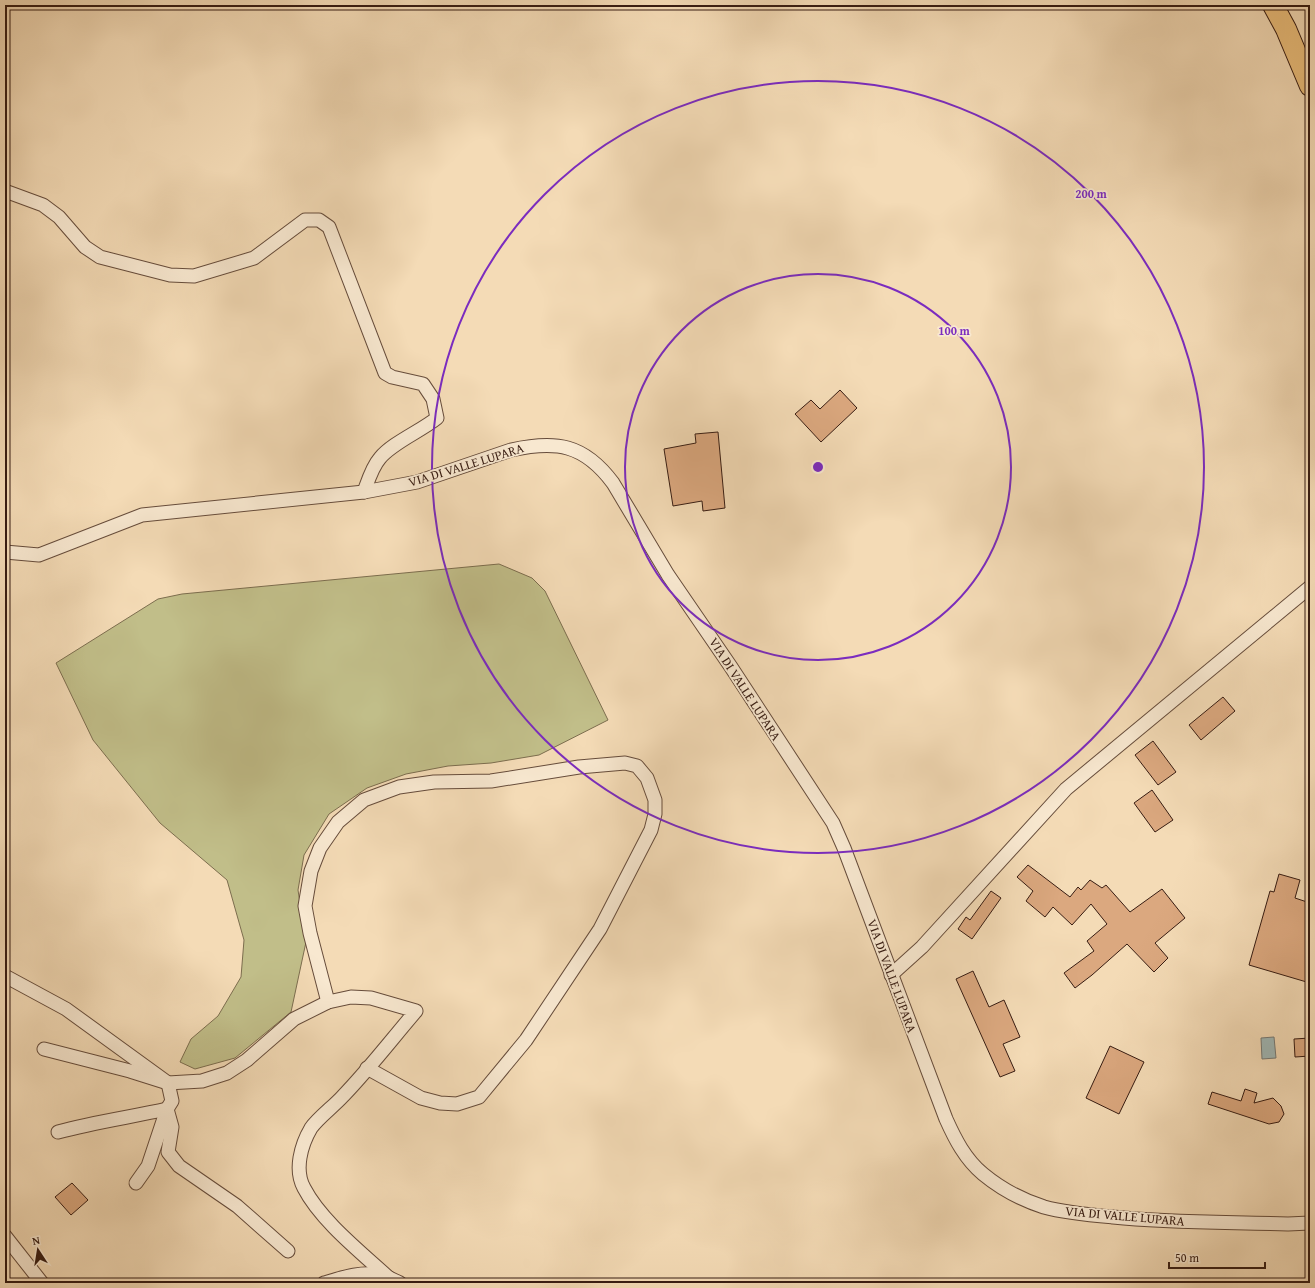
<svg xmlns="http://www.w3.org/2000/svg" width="1315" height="1288" viewBox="0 0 1315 1288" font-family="'Gentium Book Plus',serif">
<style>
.green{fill:#c1be89;stroke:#7c6d4e}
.water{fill:#a0b9b8;stroke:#767a76}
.building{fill:#dba87f;stroke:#371c12}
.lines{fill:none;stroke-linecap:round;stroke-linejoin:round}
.minor-casing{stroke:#664c3b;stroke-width:15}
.highway-casing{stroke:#371c12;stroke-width:22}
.minor{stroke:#f8e8d0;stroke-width:13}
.highway{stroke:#eabe7b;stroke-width:20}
.ring{fill:none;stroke:#7b2cbf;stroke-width:2}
.labels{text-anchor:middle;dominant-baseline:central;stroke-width:3.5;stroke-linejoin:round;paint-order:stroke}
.street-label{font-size:13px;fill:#371c12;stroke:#f8e8d0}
.centre{fill:#7b2cbf;stroke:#f8e8d0;stroke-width:2}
.ring-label{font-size:12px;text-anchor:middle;font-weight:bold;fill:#7b2cbf;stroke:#f8e8d0;stroke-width:3.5;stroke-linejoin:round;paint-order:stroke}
</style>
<rect width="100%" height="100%" fill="#f4dbb6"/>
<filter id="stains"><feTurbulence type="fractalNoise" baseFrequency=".005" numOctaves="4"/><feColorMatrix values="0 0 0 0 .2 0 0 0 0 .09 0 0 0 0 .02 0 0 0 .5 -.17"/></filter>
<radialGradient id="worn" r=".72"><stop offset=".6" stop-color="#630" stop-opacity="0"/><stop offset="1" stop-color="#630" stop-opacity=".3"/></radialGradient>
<path class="green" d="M499,564L532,578L545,591L608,720L539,755L491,763L448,766L406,774L367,788L329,814L304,855L298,890L306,942L291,1012L235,1058L195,1069L180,1062L191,1039L218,1016L241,977L244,940L227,880L160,823L93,740L56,663L158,599L182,594Z"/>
<path class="water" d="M1274,1037L1276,1058L1262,1059L1261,1038Z"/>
<g class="building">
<path d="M840,390L857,408L821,442L795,414L811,400L820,409Z"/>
<path d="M718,432L725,508L703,511L702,501L673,506L664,449L696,443L695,434Z"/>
<path d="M1223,697L1235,711L1201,740L1189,725Z"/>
<path d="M1153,741L1176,772L1158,785L1135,755Z"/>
<path d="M1152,790L1173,820L1155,832L1134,803Z"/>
<path d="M1028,865L1070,897L1078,887L1081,890L1090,880L1102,888L1106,885L1130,912L1162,889L1185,918L1155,943L1168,958L1154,972L1127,944L1092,975L1075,988L1064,973L1094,951L1087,941L1107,924L1091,904L1072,925L1053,907L1045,917L1026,901L1033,891L1017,877Z"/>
<path d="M1279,874L1300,880L1295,898L1310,903V983L1249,965L1270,891L1274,892Z"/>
<path d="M991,891L1001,898L972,939L958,929L966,917L970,920Z"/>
<path d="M973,971L989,1007L1004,1000L1020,1037L1003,1044L1015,1071L1000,1077L956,979Z"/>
<path d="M1310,1038V1056L1295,1057L1294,1039Z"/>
<path d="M1110,1046L1144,1062L1119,1114L1086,1098Z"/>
<path d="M1245,1089L1257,1093L1254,1103L1273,1098L1281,1106L1284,1114L1279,1122L1269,1124L1208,1104L1212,1092L1241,1101Z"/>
<path d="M72,1183L88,1200L71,1215L55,1197Z"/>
</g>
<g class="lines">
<defs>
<g id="minor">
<path d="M5,191L43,205L59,217L85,247L100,257L170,275L194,276L254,258L305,220H319L329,227L385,373L392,377L423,384L433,399L437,418C421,431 392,443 380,458C372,467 368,481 364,492"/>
<path d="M5,552L39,555L142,515L364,492L417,482L511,450C556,440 584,444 613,483L668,575L731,667L833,823L844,848L946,1119C955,1139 965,1159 983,1174C1000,1188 1022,1200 1044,1207C1066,1213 1090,1215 1113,1217C1171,1223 1230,1222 1288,1224L1310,1223"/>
<path d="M891,975L922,947L1066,789L1310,587"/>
<path d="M5,976L66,1009L168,1083L172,1101L167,1109L172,1127L168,1152L179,1166L237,1206L288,1251"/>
<path d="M328,1002L310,933L305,906L311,871L320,848L338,822L364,800L399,787L434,782L491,781L579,767L625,763L637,766L647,778L655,800V814L651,830L600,929L526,1040L479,1097L457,1104L440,1103L421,1098L367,1068"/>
<path d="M44,1049L130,1071L168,1083L202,1081L227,1073L247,1060L294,1019L328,1002L351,997L371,998L416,1011C392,1039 369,1069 343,1096C334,1106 318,1118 311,1128C301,1145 294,1170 304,1188C321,1221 362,1253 389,1278"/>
<path d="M58,1132C94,1122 131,1117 167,1109"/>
<path d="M136,1183L148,1166L167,1109"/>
<path d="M5,1236L42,1283"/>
<path d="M324,1283C341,1278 362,1271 380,1275C387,1276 393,1280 400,1283"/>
</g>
<path id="highway" d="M1273,5L1286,29L1310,86"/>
</defs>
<use href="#minor" class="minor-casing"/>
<use href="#highway" class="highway-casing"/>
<use href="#minor" class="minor"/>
<use href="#highway" class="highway"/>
</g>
<g class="ring">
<circle cx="818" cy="467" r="193"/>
<circle cx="818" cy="467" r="386"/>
</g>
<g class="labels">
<g class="street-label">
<text transform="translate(466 465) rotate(-17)">VIA DI VALLE LUPARA</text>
<text transform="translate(745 689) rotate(57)">VIA DI VALLE LUPARA</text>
<text transform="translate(892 976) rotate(70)">VIA DI VALLE LUPARA</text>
<text transform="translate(1125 1216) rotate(5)">VIA DI VALLE LUPARA</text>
</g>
</g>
<circle cx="818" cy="467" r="6" class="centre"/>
<g class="ring-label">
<text x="1091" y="198">200 m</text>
<text x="954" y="335">100 m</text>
</g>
<rect width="1315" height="1288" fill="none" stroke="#f4dbb6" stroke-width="20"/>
<rect x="6" y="6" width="1303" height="1276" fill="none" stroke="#371c12" stroke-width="2"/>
<rect x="10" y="10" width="1295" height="1268" fill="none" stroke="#371c12"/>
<g transform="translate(38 1250) rotate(348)" stroke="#f8e8d0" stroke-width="3" paint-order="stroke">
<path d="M0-3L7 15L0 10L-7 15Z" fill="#371c12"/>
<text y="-6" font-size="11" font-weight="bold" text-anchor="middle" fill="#371c12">N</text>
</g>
<path d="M1169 1262v6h96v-6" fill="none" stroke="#371c12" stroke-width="2"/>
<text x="1175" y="1262" font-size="12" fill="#371c12" stroke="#f8e8d0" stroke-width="3" paint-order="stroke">50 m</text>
<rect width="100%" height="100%" filter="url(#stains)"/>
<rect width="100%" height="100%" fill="url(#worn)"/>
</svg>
